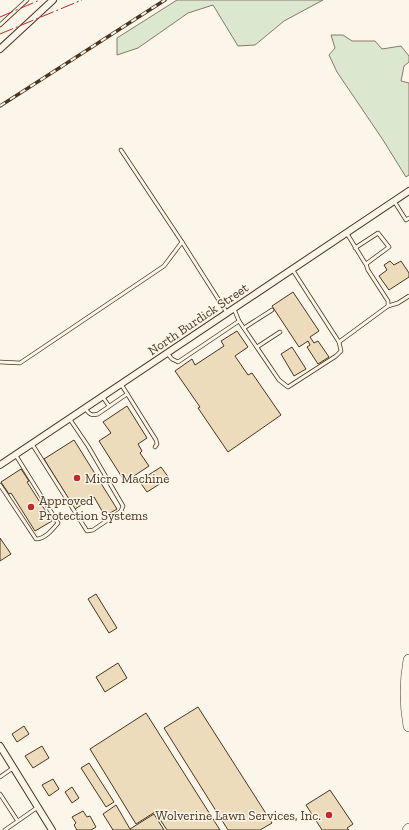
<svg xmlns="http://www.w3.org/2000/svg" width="409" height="830" viewBox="0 0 409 830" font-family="'Zilla Slab',serif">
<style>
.green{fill:#dce7d0;stroke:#887966}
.building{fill:#ecdcbc;stroke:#4a3520}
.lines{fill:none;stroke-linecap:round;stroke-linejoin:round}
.lane-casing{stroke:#4a3520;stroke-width:4.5}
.street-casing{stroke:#4a3520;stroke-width:8}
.secondary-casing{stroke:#4a3520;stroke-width:10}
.highway-casing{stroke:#4a3520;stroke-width:12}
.lane{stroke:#fbf6e9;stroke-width:3}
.street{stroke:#fbf6e9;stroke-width:6}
.secondary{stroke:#fbf6e9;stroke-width:9}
.highway{stroke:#fbf6e9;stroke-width:11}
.rail-casing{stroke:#4a3520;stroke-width:3.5}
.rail{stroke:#fbf6e9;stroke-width:2;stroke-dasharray:6;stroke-linecap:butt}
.power{stroke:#c62828;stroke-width:1;stroke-dasharray:14 3 2 3;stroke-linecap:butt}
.poi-dot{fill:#c62828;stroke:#fbf6e9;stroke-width:1.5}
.labels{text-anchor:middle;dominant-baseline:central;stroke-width:3;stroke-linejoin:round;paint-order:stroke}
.street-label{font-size:13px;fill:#4a3520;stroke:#fbf6e9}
.poi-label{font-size:13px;fill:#4a3520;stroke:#fbf6e9;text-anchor:start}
</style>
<rect width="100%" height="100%" fill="#fbf6e9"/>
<g class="green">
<path d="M177,0H323L284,21L255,45L238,46L213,5L188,13L138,48L117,55V38Z"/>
<path d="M331,35H343L352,41H375L382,49L401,46L409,56V62L404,66L401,81L409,83V175L406,177L383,140L337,72L329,55L335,48Z"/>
</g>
<g class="building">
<path d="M390,261L394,265L401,261L409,273V277L389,290L379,276L387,270L384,265Z"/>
<path d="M293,292L319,331L310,337L314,343L318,341L329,357L318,364L307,347L310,345L308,341L299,347L272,306Z"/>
<path d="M237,331L248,347L235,356L248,375L252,373L281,415L228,452L198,408L200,407L175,371L192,359L195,365L224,346L221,341Z"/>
<path d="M292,347L306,369L294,376L281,354Z"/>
<path d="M127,406L147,438L138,444L142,451L140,453L149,466L125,482L99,441L111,433L103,422Z"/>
<path d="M74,440L117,509L105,516L94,497L75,509L44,459Z"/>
<path d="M161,467L169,478L147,492L139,481Z"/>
<path d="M21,469L29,481L27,482L52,521L35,531L11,493L9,494L1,482Z"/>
<path d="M0,538L11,554L0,561Z"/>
<path d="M96,594L117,628L109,633L88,599Z"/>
<path d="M118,663L127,678L105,692L96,677Z"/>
<path d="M198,707L272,823L260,830H228L164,728Z"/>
<path d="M146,713L220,830H167L155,812L136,824L90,749Z"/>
<path d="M24,726L29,734L17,742L12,734Z"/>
<path d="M42,746L49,758L33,768L25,756Z"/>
<path d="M89,763L114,802L106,807L81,768Z"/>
<path d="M53,779L59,789L49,796L42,785Z"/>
<path d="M72,787L79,798L72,803L65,792Z"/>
<path d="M330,790L353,824L347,828L349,830H322L306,805Z"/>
<path d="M116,805L130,829L131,830H113L103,814Z"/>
<path d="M83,811L87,817L90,816L96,827L91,830H77L74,825L76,823L72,817Z"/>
<path d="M154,814L164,830H131L130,829Z"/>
</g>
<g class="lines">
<defs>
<g id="lane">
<path d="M0,25L27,0"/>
<path d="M121,150L182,242L227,313"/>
<path d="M394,201L406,220L409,218"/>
<path d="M346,232L365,263L366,264L389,247L378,233L355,248"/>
<path d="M388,306L398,303L409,296"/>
<path d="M234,309L239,321L279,380L288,387L336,356L341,351L339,342L292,269"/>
<path d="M244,328L272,310"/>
<path d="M339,342L388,306V301L368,270L366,264"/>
<path d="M257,347L280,332"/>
<path d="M167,353L172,359L178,362L239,321"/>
<path d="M0,362L20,363L164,266L182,242"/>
<path d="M121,384L156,440L157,444L155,447"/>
<path d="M102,396L109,406"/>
<path d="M85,408C89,414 91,416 98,414L127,394"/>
<path d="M32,444L87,531L93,530L121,511L123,506L88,446L69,418"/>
<path d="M0,485L36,539C45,539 52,530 58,523L15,454"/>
<path d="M0,777L13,768"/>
<path d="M0,794L17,820"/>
<path d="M5,830L38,807"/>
</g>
<g id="street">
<path d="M0,49L53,0"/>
<path d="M0,465L409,191"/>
<path d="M0,746L52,830"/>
</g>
<path id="secondary" d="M407,830L409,828"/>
<path id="highway" d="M409,660C405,682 405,704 409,726"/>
</defs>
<use href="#lane" class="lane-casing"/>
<use href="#street" class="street-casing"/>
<use href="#secondary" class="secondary-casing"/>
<use href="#highway" class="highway-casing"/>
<use href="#lane" class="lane"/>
<use href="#street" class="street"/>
<use href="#secondary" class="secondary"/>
<use href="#highway" class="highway"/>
<defs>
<path id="rail" d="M0,106L165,0"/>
</defs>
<use href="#rail" class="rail-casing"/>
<use href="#rail" class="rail"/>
<g class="power">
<path d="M0,17L40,0"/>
<path d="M0,34L82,0"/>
</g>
</g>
<g class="poi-dot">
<circle cx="77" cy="478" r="4"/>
<circle cx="31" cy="507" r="4"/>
<circle cx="329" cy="815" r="4"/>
</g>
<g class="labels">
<g class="street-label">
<text transform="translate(198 319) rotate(-34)">North Burdick Street</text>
</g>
<g class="poi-label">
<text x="85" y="478">Micro Machine</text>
<text x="39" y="500">Approved<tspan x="39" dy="15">Protection Systems</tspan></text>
<text x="321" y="815" text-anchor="end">Wolverine Lawn Services, Inc.</text>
</g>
</g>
</svg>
